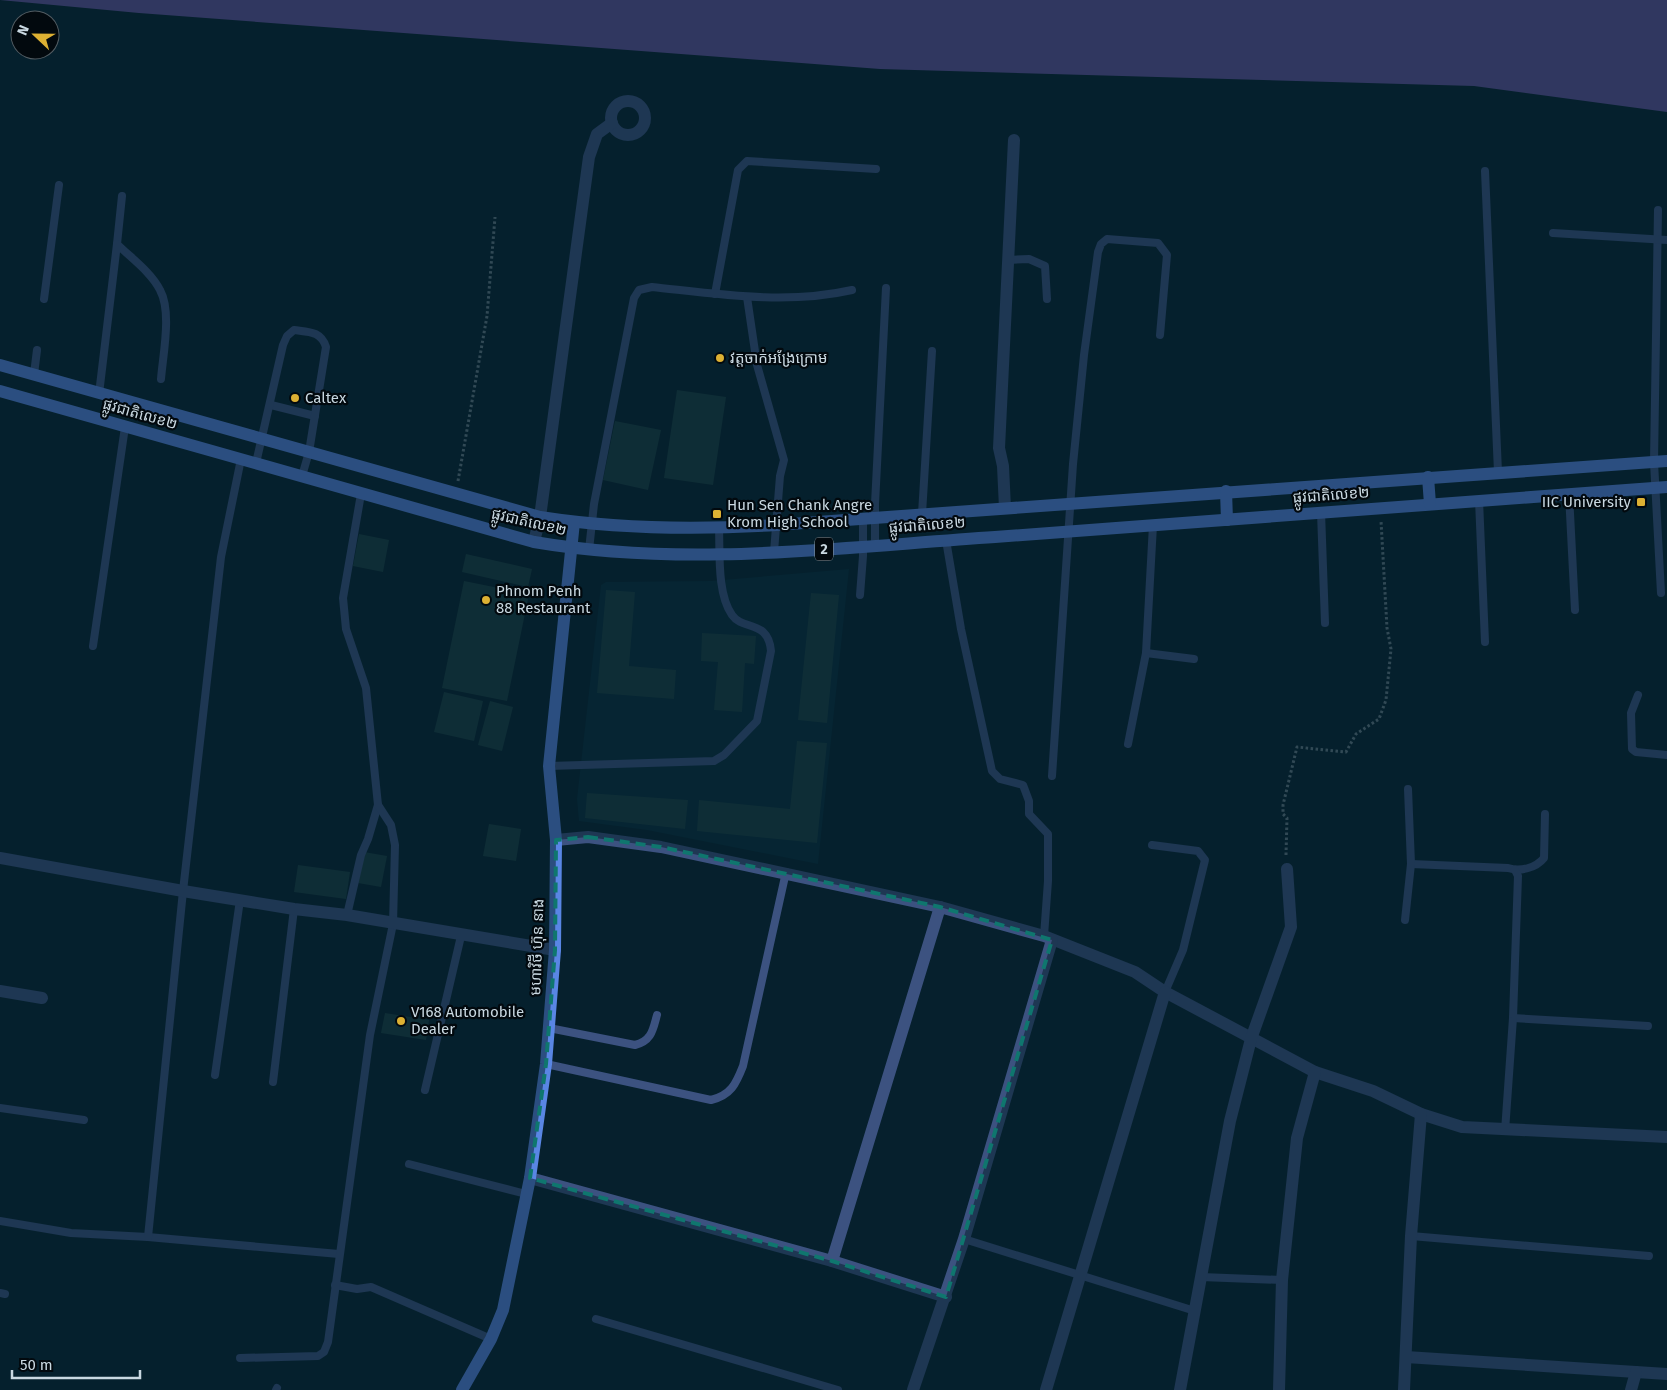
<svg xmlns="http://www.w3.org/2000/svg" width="1667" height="1390" viewBox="0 0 1667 1390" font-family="'Fira Sans','Noto Sans Khmer',sans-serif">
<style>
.built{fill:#072b3a}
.water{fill:#65539e}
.building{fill:#1a3d41}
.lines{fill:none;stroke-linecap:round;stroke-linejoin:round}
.path{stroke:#677b86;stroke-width:3;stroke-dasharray:2.5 2.5;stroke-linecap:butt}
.lane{stroke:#3c5280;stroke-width:8}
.street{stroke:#3c5280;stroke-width:12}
.primary{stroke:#5986e4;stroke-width:12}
.marked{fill:none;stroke:#0f766e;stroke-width:4;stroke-dasharray:10 6;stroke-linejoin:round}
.poi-dot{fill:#ddb133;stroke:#02090e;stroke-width:2}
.labels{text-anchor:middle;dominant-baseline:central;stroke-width:4.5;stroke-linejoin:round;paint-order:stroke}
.shield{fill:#02090e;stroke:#8d9aa2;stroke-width:1}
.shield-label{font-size:14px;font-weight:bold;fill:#c9d8e1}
.poi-label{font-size:15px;fill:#c9d8e1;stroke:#02090e;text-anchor:start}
.street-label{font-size:15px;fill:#c9d8e1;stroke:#02090e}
</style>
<rect width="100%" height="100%" fill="#06202d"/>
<path class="built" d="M849,569L818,864L647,830L579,821L577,799L601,585L606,582L711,581Z"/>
<path class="water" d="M0,0H1667V112L1474,86L880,69L139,13Z"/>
<g class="building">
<path d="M677,390L726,397L713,485L664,478Z"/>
<path d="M615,421L661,430L648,490L603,480Z"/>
<path d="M359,534L389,540L383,572L353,566Z"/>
<path d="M466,554L532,569L528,587L462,572Z"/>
<path d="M464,581L529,594L507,701L442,688Z"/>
<path d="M606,590L635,592L629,666L676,670L674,699L597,693Z"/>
<path d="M811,593L839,595L827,723L798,720Z"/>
<path d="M702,633L756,636L754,664L745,663L742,712L714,710L718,662L701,661Z"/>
<path d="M444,692L483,701L474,741L434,732Z"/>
<path d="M490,701L513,707L502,751L478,745Z"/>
<path d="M797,741L827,743L817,843L697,831L699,800L790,809Z"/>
<path d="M587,793L688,800L685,829L585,818Z"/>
<path d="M489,824L521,829L516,861L483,856Z"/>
<path d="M364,852L387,856L381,887L358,883Z"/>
<path d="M298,865L350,872L346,899L294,892Z"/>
<path d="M385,1013L429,1020L426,1040L381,1033Z"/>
</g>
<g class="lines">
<g class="path">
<path d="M458,481L487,316L495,217"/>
<path d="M1286,855L1287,818L1283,814V805L1297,747L1346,752L1356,734L1379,719L1386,700L1391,649L1387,628L1381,521"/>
</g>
<g class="lane">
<path d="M1485,171L1498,472"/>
<path d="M122,196L117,244C131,258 151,272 160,290C172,312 163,354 161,379"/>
<path d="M1658,210L1654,462L1661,593"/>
<path d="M1553,233L1667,240"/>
<path d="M1008,260L1029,259L1045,266L1047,299"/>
<path d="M715,294L738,170L747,161L876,169"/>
<path d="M747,297L757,365L784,460L780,476L774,552"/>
<path d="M44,299L59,185"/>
<path d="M34,374L37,350"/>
<path d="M99,394L117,244"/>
<path d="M271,405L315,416"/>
<path d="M256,463L283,345L287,336L294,330C309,332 321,331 326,347L309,452L302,476"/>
<path d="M1569,494L1575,610"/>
<path d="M1479,500L1485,642"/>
<path d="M1321,512L1325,623"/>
<path d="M922,514L932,351"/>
<path d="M946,540L961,629L992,771L1000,779L1023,785L1029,801V814L1048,834V881L1044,936"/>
<path d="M875,545V504L886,288"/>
<path d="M589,550L594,504L634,298L639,290L652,287C718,294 786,305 852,290"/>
<path d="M860,595L863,556V519"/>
<path d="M93,646L125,427"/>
<path d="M1146,653L1194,659"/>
<path d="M1638,695L1631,713L1632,749L1636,752L1667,755"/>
<path d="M1128,744L1146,653L1153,525"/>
<path d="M549,766L714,761L724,755L757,721L771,651C768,619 743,631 732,615C717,594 720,553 719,528"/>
<path d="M1052,776L1073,464L1084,355L1098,252L1101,244L1107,239L1158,243L1167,255L1160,335"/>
<path d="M1152,845L1198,851L1205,860L1183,950L1165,992"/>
<path d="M1411,864L1508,868C1520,872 1536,868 1544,858L1545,814"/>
<path d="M347,915L361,855L368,839L378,805"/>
<path d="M1405,920L1411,864L1408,789"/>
<path d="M1513,1018L1648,1026"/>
<path d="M549,1028L635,1045C652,1041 653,1029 657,1015"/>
<path d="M546,1064L711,1100C731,1095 736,1084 743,1066L786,872"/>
<path d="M215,1075L240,900"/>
<path d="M273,1082L294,909"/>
<path d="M425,1090L461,936"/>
<path d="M0,1108L84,1120"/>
<path d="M1505,1131L1513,1018L1518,876L1515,870"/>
<path d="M409,1164L526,1194"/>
<path d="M0,1221L71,1233L148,1237L339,1254"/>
<path d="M1411,1236L1649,1256"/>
<path d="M148,1237L183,891L221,557L241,459"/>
<path d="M964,1239L1195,1311"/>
<path d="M1201,1277L1282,1280"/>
<path d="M335,1285L357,1289L371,1287L491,1339"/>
<path d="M0,1293L5,1294"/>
<path d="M596,1319L838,1390"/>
<path d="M240,1358L318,1356L324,1352L328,1342L370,1035L393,924L395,845L391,825L378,805L366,688L346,629L343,598L361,494"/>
<path d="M276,1390L277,1388"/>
</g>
<g class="street">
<circle cx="628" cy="118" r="17"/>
<path d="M1005,508L1003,466L999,448L1014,140"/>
<path d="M534,542L540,517L589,157L597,134L612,123"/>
<path d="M556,840L588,837L661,847L940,907L1044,936L1135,972L1165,992L1315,1072L1373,1091L1421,1114L1462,1127L1667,1137"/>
<path d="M0,858L183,891L294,909L347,915L555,950"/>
<path d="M0,991L42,998"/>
<path d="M530,1178L832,1261L946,1297"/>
<path d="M832,1261L940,907"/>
<path d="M1406,1357L1667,1374"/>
<path d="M913,1390L964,1239L1052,940"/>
<path d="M1046,1390L1165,992"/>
<path d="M1180,1390L1230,1121L1251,1039L1291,927L1287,869"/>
<path d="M1279,1390L1282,1280L1297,1138L1315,1072"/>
<path d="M1404,1390L1411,1236L1421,1114"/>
<path d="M1631,1390L1636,1372"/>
</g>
<g class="primary">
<path d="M0,365L540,517C618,529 698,530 776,525L1667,461"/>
<path d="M0,391L534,542C687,568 842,547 995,537C1219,521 1443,504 1667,487"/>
<path d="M1428,477L1430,504"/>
<path d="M1226,491L1227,520"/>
<path d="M462,1390L491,1339L503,1310L530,1178L546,1064L555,950L556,840L549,766L574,522"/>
</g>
</g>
<path d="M0 0H1667V1390H0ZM588,837L661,847L940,907L1052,940L946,1297L832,1261L530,1178L546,1064L555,950L556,840Z" fill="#06202d" fill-opacity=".55" fill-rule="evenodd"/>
<path class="marked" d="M588,837L661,847L940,907L1052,940L946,1297L832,1261L530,1178L546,1064L555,950L556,840Z"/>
<g class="poi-dot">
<circle cx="720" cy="358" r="5"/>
<circle cx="295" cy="398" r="5"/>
<rect x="1636" y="497" width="10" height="10" rx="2.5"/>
<rect x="712" y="509" width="10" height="10" rx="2.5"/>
<circle cx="486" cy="600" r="5"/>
<circle cx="401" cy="1021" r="5"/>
</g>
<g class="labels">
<rect class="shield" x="815" y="537.5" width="18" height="23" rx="4"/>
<g class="shield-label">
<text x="824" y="549">2</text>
</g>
<g class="poi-label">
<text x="730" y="358">វត្តចាក់អង្រែក្រោម</text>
<text x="305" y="398">Caltex</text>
<text x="1631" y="502" text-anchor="end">IIC University</text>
<text x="727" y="505">Hun Sen Chank Angre<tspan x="727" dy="17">Krom High School</tspan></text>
<text x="496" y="591">Phnom Penh<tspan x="496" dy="17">88 Restaurant</tspan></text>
<text x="411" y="1012">V168 Automobile<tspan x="411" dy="17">Dealer</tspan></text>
</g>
<g class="street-label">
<text transform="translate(140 414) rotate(16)">ផ្លូវជាតិលេខ២</text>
<text transform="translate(1331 495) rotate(-4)">ផ្លូវជាតិលេខ២</text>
<text transform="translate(529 522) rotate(13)">ផ្លូវជាតិលេខ២</text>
<text transform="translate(927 525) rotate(-4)">ផ្លូវជាតិលេខ២</text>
<text transform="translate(537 947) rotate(-88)">មហាវិថី ហ៊ុន នាង</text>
</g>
</g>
<g transform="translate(35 35) rotate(292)"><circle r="24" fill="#02090e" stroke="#525c62"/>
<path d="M0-4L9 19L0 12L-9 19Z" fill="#ddb133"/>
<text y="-8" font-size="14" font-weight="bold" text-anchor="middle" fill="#c9d8e1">N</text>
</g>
<path d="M12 1370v8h128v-8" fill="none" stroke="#c9d8e1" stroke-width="2.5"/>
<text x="20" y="1370" font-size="15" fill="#c9d8e1" stroke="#02090e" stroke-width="4" paint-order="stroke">50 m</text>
</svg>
